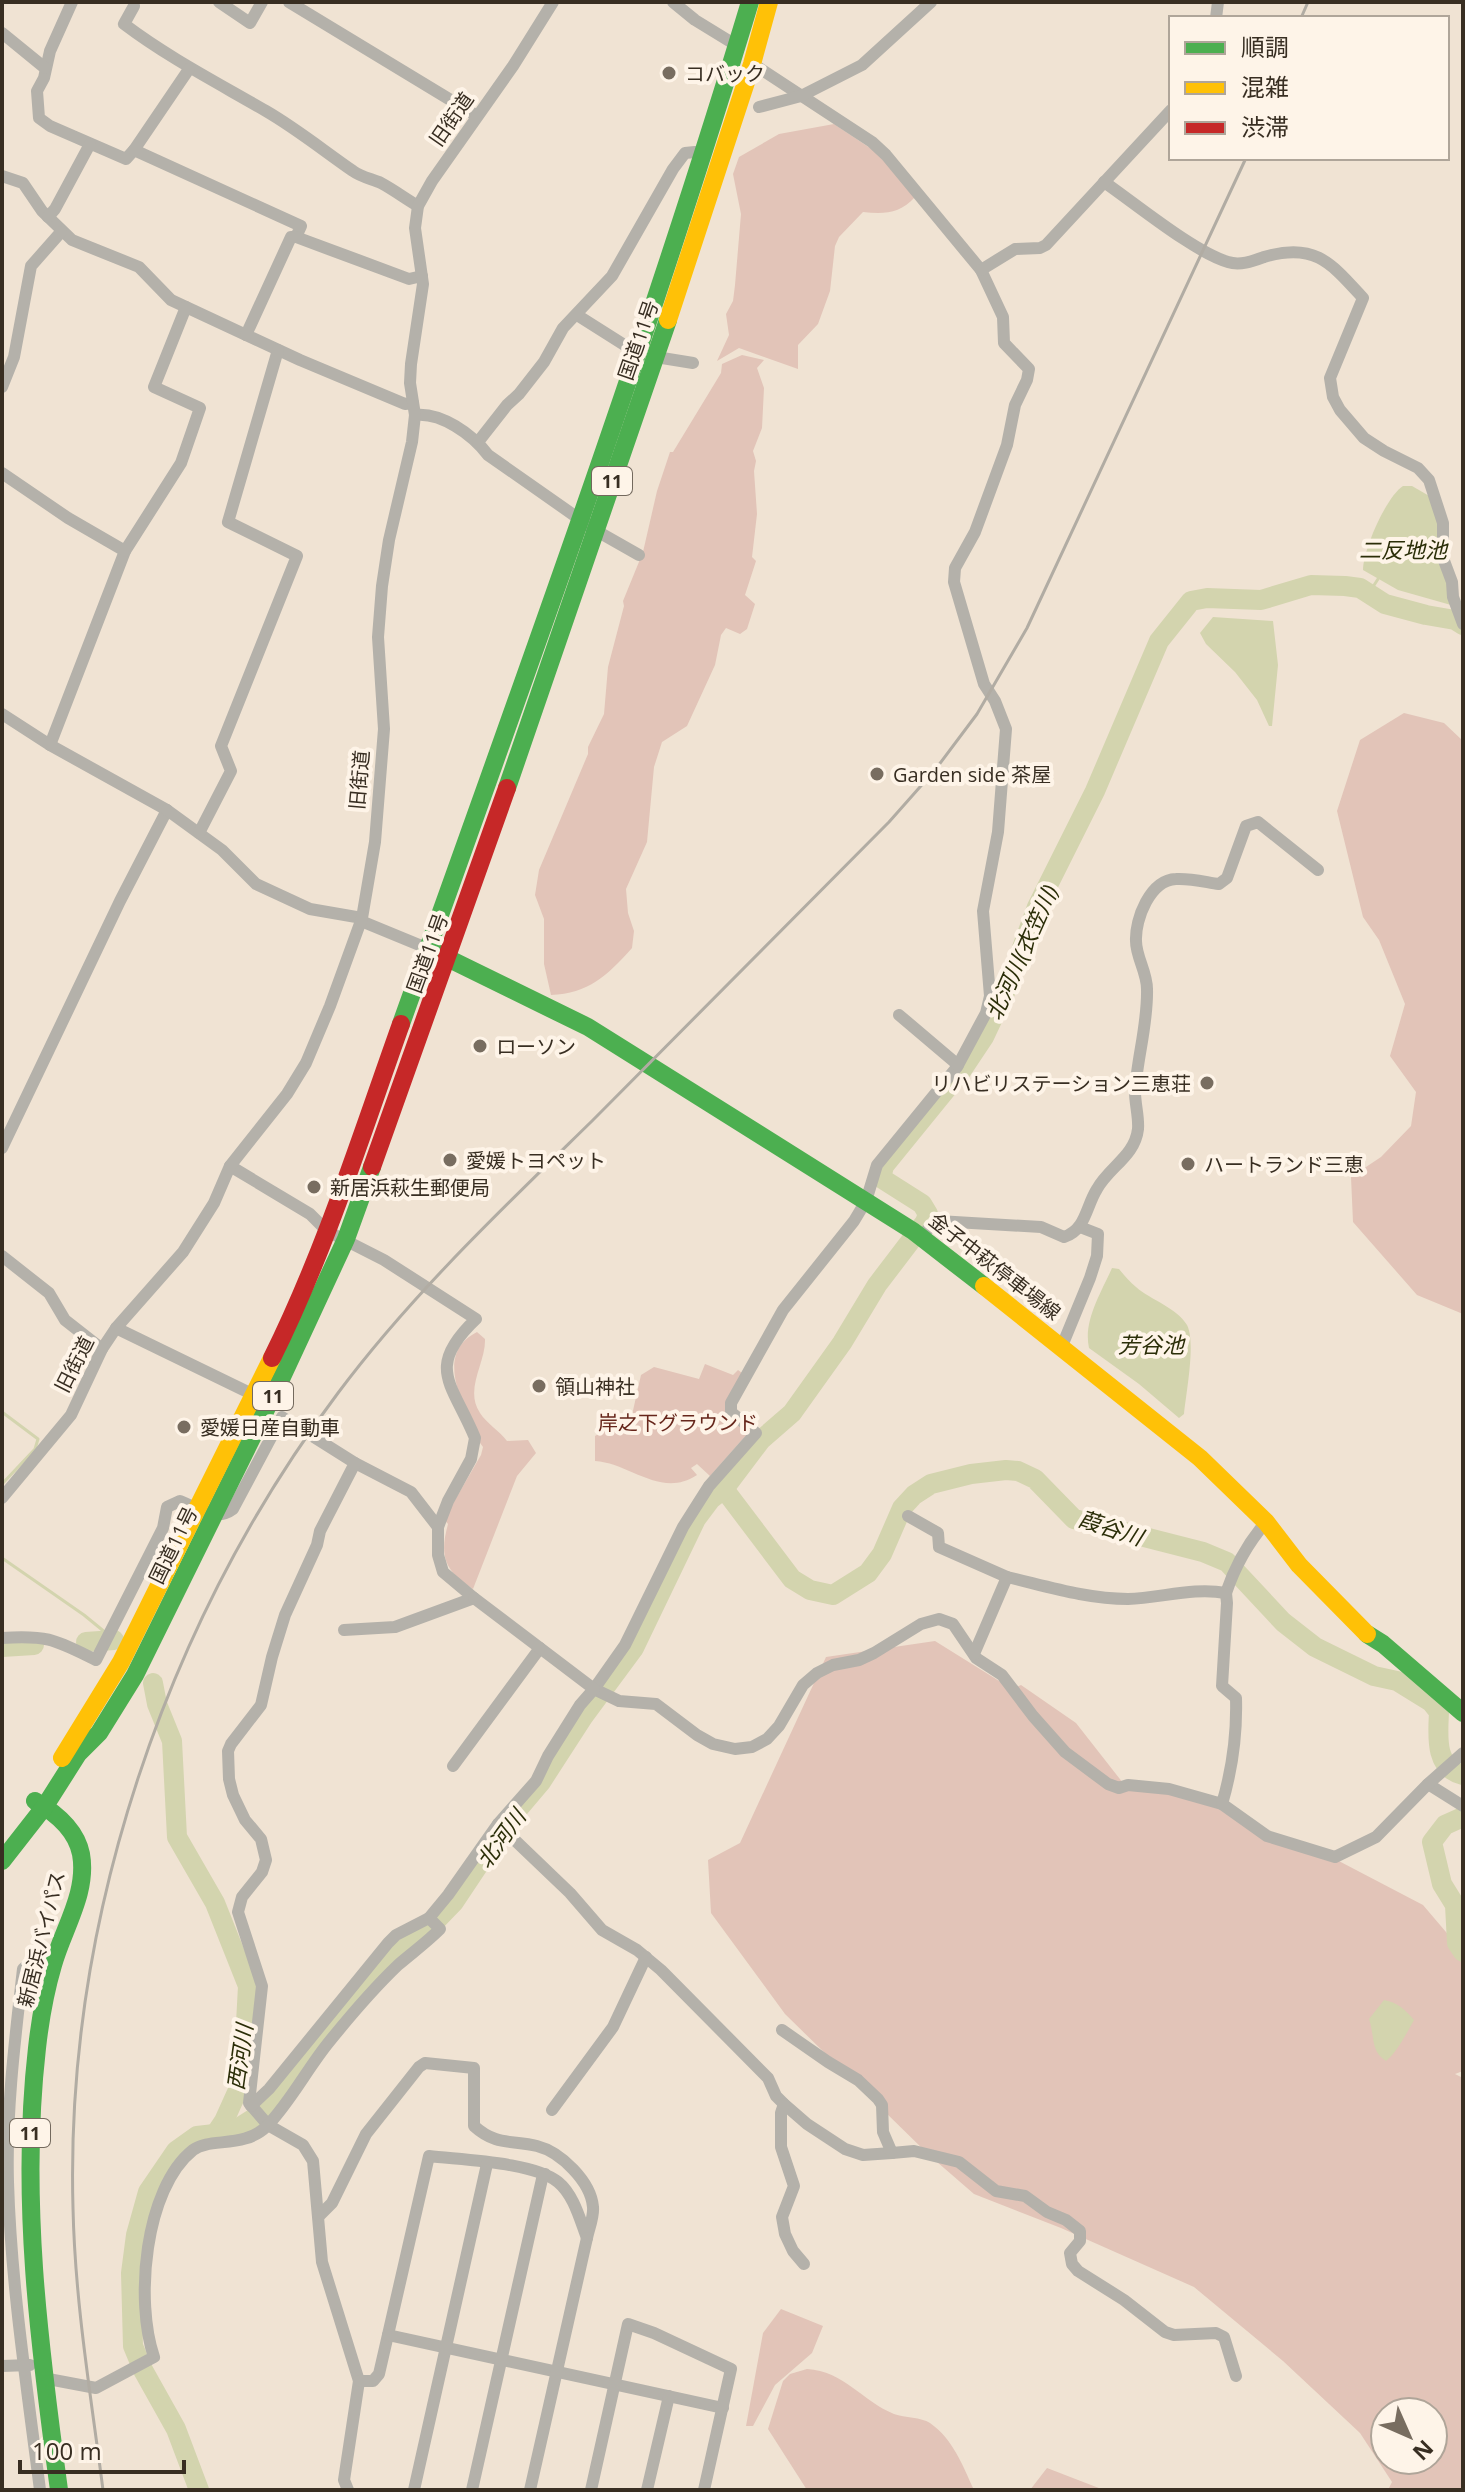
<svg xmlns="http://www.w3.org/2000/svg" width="1465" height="2492" viewBox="0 0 1465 2492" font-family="'Open Sans','Noto Sans JP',sans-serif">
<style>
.green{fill:#e2c4b8;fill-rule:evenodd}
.water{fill:#d3d4ae}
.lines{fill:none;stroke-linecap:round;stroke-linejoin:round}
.stream{stroke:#d3d4ae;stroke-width:3}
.river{stroke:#d3d4ae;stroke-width:20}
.street{stroke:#b4b1aa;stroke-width:12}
.fast{stroke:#4caf50;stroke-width:18}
.slow{stroke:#ffc107;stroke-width:18}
.jam{stroke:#c62828;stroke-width:18}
.rail{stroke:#b1aca3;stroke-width:3}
.poi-dot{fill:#786d60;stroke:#fef4e8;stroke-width:3}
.labels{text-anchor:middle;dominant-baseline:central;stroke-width:8;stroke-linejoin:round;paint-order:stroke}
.shield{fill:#fef4e8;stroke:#73695d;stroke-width:2}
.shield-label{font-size:18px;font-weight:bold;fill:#382e22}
.poi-label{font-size:20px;fill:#382e22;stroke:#fef4e8;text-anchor:start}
.street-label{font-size:20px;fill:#382e22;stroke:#fef4e8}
.park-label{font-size:20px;fill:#66261b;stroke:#fef4e8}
.water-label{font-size:22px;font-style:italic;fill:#2b2e08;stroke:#fef4e8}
</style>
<rect width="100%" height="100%" fill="#f0e3d3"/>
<g class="green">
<path d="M834,124L879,154L915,197C900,214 884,214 863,212L839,237L835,246L830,291L818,324L798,345V369L739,348L717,361L729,335L726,314L733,301L735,285L741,214L733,174L739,157L779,134Z"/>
<path d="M742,355L764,360L757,368L764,388L762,428L753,451L756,461L754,471L757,514L752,557L756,561L745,595L755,604L747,629L740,634L726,628L721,635L715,665L687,726L662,742L654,767L647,842L626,889L628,913L634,931L632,948C608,975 588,994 551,995L544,964V919L535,895L539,870L588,754V747L604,714L608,667L624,606L623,601L643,552L657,491L670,452H673L721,373L722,364Z"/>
<path d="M1404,713L1444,723L1463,741V1314L1417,1295L1353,1222L1351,1177L1381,1157L1411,1126L1416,1092L1390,1056L1405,1004L1379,940L1363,917L1337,811L1360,740Z"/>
<path d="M477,1332L485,1339C486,1363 464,1389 480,1413C487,1424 500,1431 507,1441L528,1440L536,1453L517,1476L473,1589C445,1571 439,1557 448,1524L444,1519L481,1455L483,1447C475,1437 471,1423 466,1412C454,1383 443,1349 477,1332Z"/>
<path d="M705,1364L733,1375L738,1370L742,1373L725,1404L727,1416L748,1433L710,1476L697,1464L691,1468L697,1475C661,1499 630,1463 595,1461V1436L632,1415L641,1375L654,1367L699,1379Z"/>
<path d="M935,1641L1012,1689L1021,1685L1076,1723L1123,1783L1224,1807L1262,1839L1335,1859L1423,1905L1463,1952V2071L1455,2074L1463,2078V2490H1388L1392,2482L1360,2433L1283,2361L1194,2287L1061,2228L974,2194L929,2155L785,2014L711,1913L708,1860L740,1843L826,1657ZM1385,2412H1433V2460H1385Z"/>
<path d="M781,2309L823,2326L812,2353L775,2385L753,2426H746L763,2333Z"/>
<path d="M807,2369C844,2371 862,2401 894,2414C905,2418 921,2417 930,2423C953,2439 963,2466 974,2490H807L768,2429L783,2381L790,2374Z"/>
<path d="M1047,2468L1104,2490H1107H1030Z"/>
</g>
<g class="water">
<path d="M1403,486H1412L1431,497L1438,519L1451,605L1398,590L1363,570C1363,550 1386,497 1403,486Z"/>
<path d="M1213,617L1273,621L1278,665L1272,726H1269L1257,700L1235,672L1206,644L1200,633Z"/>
<path d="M1112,1268L1119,1269C1124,1275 1130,1282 1136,1287C1151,1300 1177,1308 1187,1325C1196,1342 1186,1394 1184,1414L1179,1418L1139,1384L1089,1348C1083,1321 1101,1293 1112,1268Z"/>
<path d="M1384,2000C1398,2003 1405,2009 1414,2020C1406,2034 1398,2051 1386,2061C1370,2051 1375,2036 1369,2019Z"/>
</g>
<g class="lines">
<g class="stream">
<path d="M1369,593L1378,579"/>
<path d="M2,1412L38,1439L35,1449L2,1484"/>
<path d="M2,1558L84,1615L106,1633"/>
</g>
<g class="river">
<path d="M724,1489L792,1579L810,1590L833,1595L868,1573L882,1554L902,1508L914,1495L931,1484L971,1474L1006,1470L1018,1471L1035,1479L1074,1519L1203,1552L1227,1562L1283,1622L1315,1647L1374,1676L1397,1681L1431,1702L1439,1712C1438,1735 1434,1768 1463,1775"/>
<path d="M86,1642L114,1640"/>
<path d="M2,1647L34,1645"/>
<path d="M153,1683L157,1704L172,1741L177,1837L215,1903L248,1986L245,2042L238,2090L224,2121L216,2133"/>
<path d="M1463,1817L1445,1825L1432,1842L1442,1884L1455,1905L1457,1943L1463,1952"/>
<path d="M199,2490L176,2429L143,2370L133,2346L131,2273L136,2235L148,2192L176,2151L197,2136L232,2132L267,2110L278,2090L345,2013L377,1971L426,1931L454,1902L508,1821L541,1782L583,1717L634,1648L696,1519L711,1499L724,1489L761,1440L792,1413L842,1343L877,1285L925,1222L928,1214L922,1204L881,1178L884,1166L962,1070L984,1037L1008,986L1037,907L1095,791L1159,641L1191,601L1207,598L1261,600L1311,585L1345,586L1360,588L1385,604L1426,615L1455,620L1463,625"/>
</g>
<g class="street">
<path d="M72,2L50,51L44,78L37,91L39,118L50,126L126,159L134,150"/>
<path d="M219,2L250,23L262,2"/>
<path d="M289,2L477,116"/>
<path d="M673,2L695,20L739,47"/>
<path d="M134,6L124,24C169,58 218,83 266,111C297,129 324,151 353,171C361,177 372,179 381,183C394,190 406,199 418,206"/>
<path d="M1216,18L1218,2"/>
<path d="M2,33L45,68"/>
<path d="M750,62L872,142L886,155L981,270L1003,317L1004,343L1029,369L1027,380L1015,405L1007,445L975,532L955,568L954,582L984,684L995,701L1006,729L998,832L983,911L990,996L986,1013L957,1067L877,1165L866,1201L854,1221L783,1310L731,1403V1412L756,1433L709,1486L683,1527L625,1645L594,1689L619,1701L656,1704L697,1735L713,1744L735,1749L752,1747L767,1739L779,1726L803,1685L817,1673L833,1665L859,1660L874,1653L921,1624L939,1619L953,1624L976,1658L1002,1675L1033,1716L1065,1752L1108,1784L1119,1788L1128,1785L1169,1789L1222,1804C1232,1770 1237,1732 1236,1698L1222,1686L1227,1603L1226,1593"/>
<path d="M189,69L134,150L301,226L296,237L409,279L422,276"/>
<path d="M759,107L801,96L862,65L931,2"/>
<path d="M2,176L23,183L42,211L72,240L139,267L171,300L300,360L405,404L413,403"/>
<path d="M1104,182C1136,204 1194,252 1228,262C1240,266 1253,261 1264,257C1315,242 1331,263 1363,298L1330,378L1333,397L1340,410L1364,438L1384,451L1418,468L1429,480L1443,523V558L1452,582L1453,597L1463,624"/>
<path d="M48,217L55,209L90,144"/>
<path d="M981,270L1015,249L1040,248L1046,245L1171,110"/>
<path d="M577,315L637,353"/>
<path d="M246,335L291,237H296"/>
<path d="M656,357L693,363"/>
<path d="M2,387L14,357L31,266L61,232"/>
<path d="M415,415C441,412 472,434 488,455L595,530L639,555"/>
<path d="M478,442L507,405L519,394L544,362L563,328L612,276L673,169L685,153L695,152L704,155"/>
<path d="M2,473L68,518L125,551L50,745"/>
<path d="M125,551L181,463L200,408L154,387L186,307"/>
<path d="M2,714L50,745L167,810L120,901L2,1148"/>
<path d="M167,810L222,850L256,884L310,909L362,918"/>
<path d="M199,833L231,771L221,746L297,556L228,522L278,350"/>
<path d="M361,921L429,949"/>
<path d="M899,1015L958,1065"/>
<path d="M230,1166L310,1214L327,1231L384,1260L476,1319C424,1368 453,1384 475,1438L471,1459L448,1501L438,1527"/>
<path d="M920,1236L938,1221L1041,1227L1064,1237C1086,1230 1086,1206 1097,1189C1109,1167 1135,1156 1138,1129C1139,1117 1135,1104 1135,1092C1137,1058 1148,1024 1147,989C1147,972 1136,957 1136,941C1135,919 1150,880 1176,879C1190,878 1205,882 1219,884L1227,878L1246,826L1258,822L1318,870"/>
<path d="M2,1256L49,1293L65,1320L102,1349"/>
<path d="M116,1328L254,1395"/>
<path d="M1062,1346L1090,1278L1097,1256L1098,1234L1080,1227"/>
<path d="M2,1498L71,1415L102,1349L116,1328L183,1252L214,1203L230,1166L287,1094L306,1063L330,1006L362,918L375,842L384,729L378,637L382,586L389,540L412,442L415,415L410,383L411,364L423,284L415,228L418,206L432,181L513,66L553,2"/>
<path d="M908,1516L938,1533L939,1547L1007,1577"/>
<path d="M344,1630L395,1627L474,1598L443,1572L438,1555V1527L411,1492L355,1463"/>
<path d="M2,1638C49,1635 55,1640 96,1660L163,1528L167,1507L180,1501C197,1508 216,1522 233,1509L282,1417L355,1463L320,1531L317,1545L285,1615L272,1657L261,1705L231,1744L228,1751L229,1779L233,1795L245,1820L261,1839L266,1860L262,1872L242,1897L238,1912L262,1986L249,2103L268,2125L303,2145L313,2161L322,2262L359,2381L344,2480L348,2490"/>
<path d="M974,1654L1007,1577C1046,1586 1087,1599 1128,1599C1161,1598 1193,1587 1226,1593C1235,1566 1247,1544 1266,1522"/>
<path d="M453,1766L540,1648"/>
<path d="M1428,1784L1463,1806"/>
<path d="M1222,1804L1267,1836L1335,1857L1376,1837L1428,1784L1463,1753"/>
<path d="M498,1824L570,1893L602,1930L637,1950L661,1970L768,2078L776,2096L784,2104L807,2124L845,2149L863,2155L892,2153"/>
<path d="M782,2030L828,2062L858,2080L878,2099L882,2105L883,2132L892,2153L914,2151L959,2162L996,2191L1025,2196L1047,2212L1066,2220L1080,2231V2241L1070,2253L1072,2264L1078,2271L1124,2300L1165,2332L1174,2335L1216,2333L1224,2337L1236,2376"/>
<path d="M784,2104L781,2113V2147L794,2186L782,2217L785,2234L793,2251L804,2264"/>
<path d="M251,2106L269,2089L388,1943L396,1935L429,1918L448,1895L498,1824L536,1781L548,1756L580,1705L594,1689L474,1598"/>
<path d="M552,2110L613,2027L646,1957"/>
<path d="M319,2216L332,2203L366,2134L419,2067L425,2063L474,2068V2126C496,2146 512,2140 537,2146C561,2152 591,2182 593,2207C594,2217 589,2228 587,2238C580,2220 574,2195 558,2182C534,2162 462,2160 429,2156L379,2374L373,2381H359"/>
<path d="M388,2335L723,2408"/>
<path d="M2,2366L30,2365"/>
<path d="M43,2378L96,2388L154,2357C135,2302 144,2189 193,2150C210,2137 244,2149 267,2126C291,2101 307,2069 329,2042C350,2016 374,1988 398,1965C412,1953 427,1942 440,1929L429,1918"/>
<path d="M40,2490C27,2387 11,2285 8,2182C6,2111 15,2039 23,1969L33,1960L53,1966"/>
<path d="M414,2490L487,2164"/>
<path d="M472,2490L542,2179L545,2174"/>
<path d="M530,2490L587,2238"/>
<path d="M591,2490L628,2324L654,2333L731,2369L704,2490"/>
<path d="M647,2490L669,2396"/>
</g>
<g class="fast">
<path d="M507,788L668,320"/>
<path d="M437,953L588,1027L913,1231L984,1286"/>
<path d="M401,1024C522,685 646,347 750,2"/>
<path d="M1367,1634L1383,1644L1463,1713"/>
<path d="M35,1801C56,1813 76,1829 81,1854C88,1893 63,1929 53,1965C45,1992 40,2021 37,2048C20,2196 39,2344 59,2490"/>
<path d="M2,1861L45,1806L78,1754L99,1733L135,1675L282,1377L346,1239L372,1167"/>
</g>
<g class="slow">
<path d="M668,320L752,64L769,2"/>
<path d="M984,1286L1200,1458L1266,1522L1299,1565L1367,1634"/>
<path d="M62,1758L121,1662L272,1358"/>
</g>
<g class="jam">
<path d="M372,1167L507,788"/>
<path d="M272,1358C325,1251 361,1136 401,1024"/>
</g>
<g class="rail">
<path d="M1301,18L1308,2"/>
<path d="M103,2490C91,2396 75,2303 73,2208C65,1920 166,1622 338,1393C412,1294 504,1207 592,1121C691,1022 790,922 889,822L935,770L977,714L1027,628L1246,158"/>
</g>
</g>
<g class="poi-dot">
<circle cx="669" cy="73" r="8"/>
<circle cx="877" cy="774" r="8"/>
<circle cx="480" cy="1046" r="8"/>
<circle cx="1207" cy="1083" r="8"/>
<circle cx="450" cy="1160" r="8"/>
<circle cx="1188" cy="1164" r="8"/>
<circle cx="314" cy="1187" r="8"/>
<circle cx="539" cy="1386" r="8"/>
<circle cx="184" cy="1427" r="8"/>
</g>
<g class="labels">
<g class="shield">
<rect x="592" y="467" width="40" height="28" rx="6"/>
<rect x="253" y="1382" width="40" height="28" rx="6"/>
<rect x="10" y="2119" width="40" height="28" rx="6"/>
</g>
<g class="shield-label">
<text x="612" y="481">11</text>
<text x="273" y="1396">11</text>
<text x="30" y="2133">11</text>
</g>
<g class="poi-label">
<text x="685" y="73">コバック</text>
<text x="893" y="774">Garden side 茶屋</text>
<text x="496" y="1046">ローソン</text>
<text x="1191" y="1083" text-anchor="end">リハビリステーション三恵荘</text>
<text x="466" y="1160">愛媛トヨペット</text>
<text x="1204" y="1164">ハートランド三恵</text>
<text x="330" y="1187">新居浜萩生郵便局</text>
<text x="555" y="1386">領山神社</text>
<text x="200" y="1427">愛媛日産自動車</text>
</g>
<g class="street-label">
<text transform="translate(451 119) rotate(-55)">旧街道</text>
<text transform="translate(638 340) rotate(-71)">国道11号</text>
<text transform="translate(359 780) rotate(-85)">旧街道</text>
<text transform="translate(427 953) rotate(-70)">国道11号</text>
<text transform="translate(995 1266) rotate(38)">金子中萩停車場線</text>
<text transform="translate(74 1364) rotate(-63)">旧街道</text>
<text transform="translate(173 1545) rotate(-64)">国道11号</text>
<text transform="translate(41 1939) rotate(-76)">新居浜バイパス</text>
</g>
<g class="park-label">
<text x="678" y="1422">岸之下グラウンド</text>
</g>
<g class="water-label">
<text x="1403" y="549">二反地池</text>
<text transform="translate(1021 952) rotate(-66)">北河川(衣笠川)</text>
<text x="1151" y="1344">芳谷池</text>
<text transform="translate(1111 1527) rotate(18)">葭谷川</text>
<text transform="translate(500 1838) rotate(-54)">北河川</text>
<text transform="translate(239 2057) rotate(-82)">西河川</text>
</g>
</g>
<rect width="1465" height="2492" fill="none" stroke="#382e22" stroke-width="8"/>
<rect x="1169" y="16" width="280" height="144" fill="#fef4e8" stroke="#afa599" stroke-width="2"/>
<rect x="1185" y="42" width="40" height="12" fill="#4caf50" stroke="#afa599" stroke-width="2"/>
<text x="1241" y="56" font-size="24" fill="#382e22">順調</text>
<rect x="1185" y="82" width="40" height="12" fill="#ffc107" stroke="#afa599" stroke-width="2"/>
<text x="1241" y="96" font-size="24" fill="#382e22">混雑</text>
<rect x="1185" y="122" width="40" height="12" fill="#c62828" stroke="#afa599" stroke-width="2"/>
<text x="1241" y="136" font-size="24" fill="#382e22">渋滞</text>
<g transform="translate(1409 2436) rotate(135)"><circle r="38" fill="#fef4e8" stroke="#afa599" stroke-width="2"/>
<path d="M0-6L14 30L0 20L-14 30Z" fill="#786d60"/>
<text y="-12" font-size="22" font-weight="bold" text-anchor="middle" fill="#382e22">N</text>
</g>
<path d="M20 2460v12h164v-12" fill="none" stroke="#382e22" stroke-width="4"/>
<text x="32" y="2460" font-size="24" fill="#382e22" stroke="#fef4e8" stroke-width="6" paint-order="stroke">100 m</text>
</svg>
